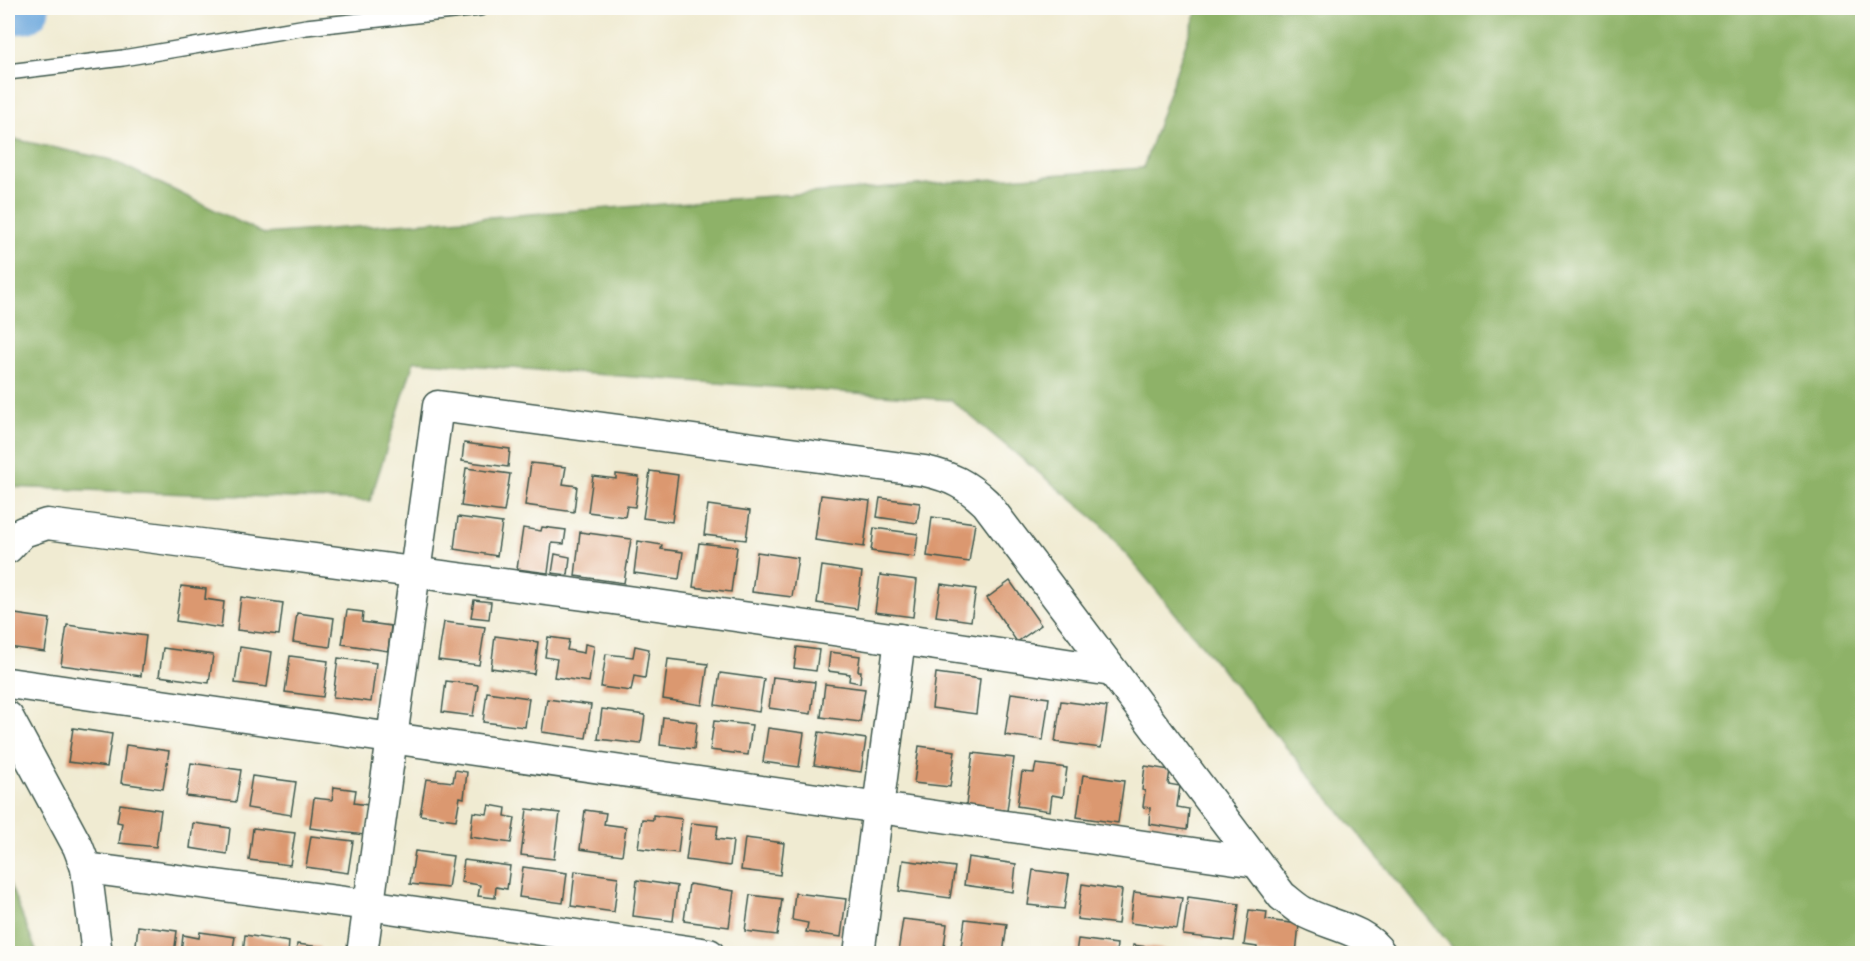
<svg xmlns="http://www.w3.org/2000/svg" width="1870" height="961" viewBox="0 0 1870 961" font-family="Delius,sans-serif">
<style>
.forest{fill:#8eb268;stroke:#56784e;stroke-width:1.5}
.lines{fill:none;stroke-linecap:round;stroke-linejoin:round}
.river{stroke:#6ca7dd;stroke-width:51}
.building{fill:#db9870}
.lane-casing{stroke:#3e574c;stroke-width:18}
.street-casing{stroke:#3e574c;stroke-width:33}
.lane{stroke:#fff;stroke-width:15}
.street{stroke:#fff;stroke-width:30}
</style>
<rect width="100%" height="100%" fill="#fdfcf7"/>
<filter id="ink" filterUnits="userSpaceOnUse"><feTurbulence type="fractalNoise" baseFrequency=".0167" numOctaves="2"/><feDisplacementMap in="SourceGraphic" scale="12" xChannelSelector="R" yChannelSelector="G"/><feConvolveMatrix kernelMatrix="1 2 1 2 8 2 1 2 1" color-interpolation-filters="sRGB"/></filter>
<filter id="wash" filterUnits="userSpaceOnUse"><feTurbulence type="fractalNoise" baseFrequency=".008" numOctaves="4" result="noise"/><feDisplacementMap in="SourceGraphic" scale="24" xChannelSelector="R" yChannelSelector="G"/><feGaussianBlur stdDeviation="1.35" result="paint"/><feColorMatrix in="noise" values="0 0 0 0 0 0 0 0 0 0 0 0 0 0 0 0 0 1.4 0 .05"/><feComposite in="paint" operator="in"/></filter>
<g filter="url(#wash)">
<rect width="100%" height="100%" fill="#f0ebd2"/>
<g class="forest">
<path d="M1198,8H1862V953H1457L1102,525L951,400L414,361L370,501L8,487V138L112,160L264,234L1143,168Z"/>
<path d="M8,880L37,953H8Z"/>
</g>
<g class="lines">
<path class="river" d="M8,10L24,8"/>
</g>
<g id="blocks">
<g class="building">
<path d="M464,443L510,449L508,467L462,461Z"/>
<path d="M531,463L566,467L563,484L577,486L574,512L525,505Z"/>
<path d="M466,468L510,474L504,512L461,506Z"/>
<path d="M650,471L678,475L672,522L643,518Z"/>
<path d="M616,474L639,477L635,507L627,506L625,517L588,512L593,476L616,479Z"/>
<path d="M821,495L870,501L864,547L815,540Z"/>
<path d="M880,498L920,503L917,523L877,517Z"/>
<path d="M708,505L750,511L746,540L704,535Z"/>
<path d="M458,517L502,523L497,556L454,549Z"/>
<path d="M932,517L975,523L969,562L927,556Z"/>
<path d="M542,527L566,530L564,544L552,543L548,573L517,569L523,528L541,531Z"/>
<path d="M874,528L918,534L915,557L871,551Z"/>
<path d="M580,532L631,539L624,583L575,576Z"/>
<path d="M638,541L662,545L661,549L683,552L679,579L634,573Z"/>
<path d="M699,543L737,547L731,592L693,587Z"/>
<path d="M757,552L798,558L792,597L752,592Z"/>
<path d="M555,554L570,557L568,575L552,573Z"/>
<path d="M822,566L862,572L857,609L817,603Z"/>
<path d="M880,575L917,580L913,617L875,612Z"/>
<path d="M1010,581L1041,625L1017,642L987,598Z"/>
<path d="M941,584L976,589L971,621L936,616Z"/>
<path d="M181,586L206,589L205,599L224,602L221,628L176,621Z"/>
<path d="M241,597L283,603L279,635L237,630Z"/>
<path d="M474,600L491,602L489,619L471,617Z"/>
<path d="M347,610L363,612L362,622L391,626L388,651L342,644Z"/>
<path d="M8,613L50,619L45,652L8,647Z"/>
<path d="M297,613L334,618L330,647L293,642Z"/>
<path d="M444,622L485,627L479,665L438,660Z"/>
<path d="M67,625L146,636L141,676L61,665Z"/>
<path d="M495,636L538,642L534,674L491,668Z"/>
<path d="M548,637L569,640L567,650L584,653L585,644L594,646L589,682L554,677L557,659L545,657Z"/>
<path d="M635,646L649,649L645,678L634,676L631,691L601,687L606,654L633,657Z"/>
<path d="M240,647L272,652L267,687L235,683Z"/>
<path d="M797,647L819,650L816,671L794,668Z"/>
<path d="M163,648L213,655L209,683L159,676Z"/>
<path d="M830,652L860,656L858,671H861L860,683L849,681L850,674L828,671Z"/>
<path d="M290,656L328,661L323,697L285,692Z"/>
<path d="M338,658L376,663L371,702L333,697Z"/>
<path d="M668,659L708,664L702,705L663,699Z"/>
<path d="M720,673L764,679L759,712L715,705Z"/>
<path d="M936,673L980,679L976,714L932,708Z"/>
<path d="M773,677L815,682L811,714L769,708Z"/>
<path d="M446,681L478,685L473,716L442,712Z"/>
<path d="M825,684L865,689L860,722L821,717Z"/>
<path d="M487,692L529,698L525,727L483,722Z"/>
<path d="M1011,693L1049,698L1043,740L1005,735Z"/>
<path d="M547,699L591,705L586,738L542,732Z"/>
<path d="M1061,701L1107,707L1101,748L1055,742Z"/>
<path d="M602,709L645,715L641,744L598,739Z"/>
<path d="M663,717L697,722L694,749L660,745Z"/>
<path d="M714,721L752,725L748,755L710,750Z"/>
<path d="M73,728L112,734L107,767L68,762Z"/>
<path d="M768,728L804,733L799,767L763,762Z"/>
<path d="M819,732L866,739L861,772L814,765Z"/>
<path d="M126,745L169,751L163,789L121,783Z"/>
<path d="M919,746L955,751L950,787L914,783Z"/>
<path d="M973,753L1014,758L1007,811L966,805Z"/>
<path d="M191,763L241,770L236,802L186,796Z"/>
<path d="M1036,764L1067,768L1063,797L1052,795L1050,811L1017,806L1022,772L1034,773Z"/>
<path d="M1145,766L1170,770L1168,784L1180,786L1177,807L1189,809L1187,830L1149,824L1150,808L1143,807L1145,791L1142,790Z"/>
<path d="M455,770L467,772L464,798L460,797L456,820L420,815L426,779L453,782Z"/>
<path d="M1083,775L1124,781L1118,823L1077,817Z"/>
<path d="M252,776L296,782L291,815L247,808Z"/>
<path d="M334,787L356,790L354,803L368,805L364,835L310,828L314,798L332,800Z"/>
<path d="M120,804L161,810L156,847L119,843L122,823L117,822Z"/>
<path d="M489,805L506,808L505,816L515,818L511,843L470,837L473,812L487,814Z"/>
<path d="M527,809L560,813L554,859L521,855Z"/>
<path d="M585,810L606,813L604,824L626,827L622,855L580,849Z"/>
<path d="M653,815L682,819L678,853L638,848L642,819L653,820Z"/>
<path d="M193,823L230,828L227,854L190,848Z"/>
<path d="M691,823L718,826L716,839L733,841L730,866L686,860Z"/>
<path d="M253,828L295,833L290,865L249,860Z"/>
<path d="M311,836L353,841L348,873L306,867Z"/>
<path d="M745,838L784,843L780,875L741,870Z"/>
<path d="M415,851L453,856L448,888L410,884Z"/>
<path d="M968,857L1016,864L1013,892L964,885Z"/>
<path d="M464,860L510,866L507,889L496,887L495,898L478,896L480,885L461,882Z"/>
<path d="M903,860L955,867L950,898L899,891Z"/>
<path d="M523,867L567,873L563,903L519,897Z"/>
<path d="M1033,870L1069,875L1064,909L1028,905Z"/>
<path d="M575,871L618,877L614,912L571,906Z"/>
<path d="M637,880L677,886L673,921L633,916Z"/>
<path d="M689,884L734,891L729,927L684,921Z"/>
<path d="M1082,884L1122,890L1118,924L1077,919Z"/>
<path d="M1134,892L1182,898L1177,929L1130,923Z"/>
<path d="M795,893L846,899L841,937L806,932L808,923L792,920Z"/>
<path d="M750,895L782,899L777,935L745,931Z"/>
<path d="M1188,897L1239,904L1234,941L1183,935Z"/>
<path d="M1249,910L1267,912L1266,920L1299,924L1296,954L1257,953V947L1244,945Z"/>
<path d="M903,919L947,924L943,954L898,952Z"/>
<path d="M965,919L1007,924L1003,954H960Z"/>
<path d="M138,926L177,931L174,954H135Z"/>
<path d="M200,932L235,937L232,954H181L183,935L199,938Z"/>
<path d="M245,935L289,942L288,954H243Z"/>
<path d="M1078,939L1117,944L1116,954H1076Z"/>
<path d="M297,944L320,947L319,954H296Z"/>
<path d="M1133,945L1174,951V954H1132Z"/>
</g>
</g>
</g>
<g filter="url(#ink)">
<use href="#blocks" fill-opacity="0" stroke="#3e574c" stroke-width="1.5"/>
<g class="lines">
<defs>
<path id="lane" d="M8,72L123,58L306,27L480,8"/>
<g id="street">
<path d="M8,548L23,532L47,524C403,570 758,617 1112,671"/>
<path d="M8,683L1256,862"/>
<path d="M8,717L78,847L86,868L97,954"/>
<path d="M86,868L368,905L709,954"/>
<path d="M362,954L438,406L925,471C951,477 966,484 986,503L1282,896C1289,901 1295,907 1302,911C1328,926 1363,927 1381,954"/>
<path d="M859,954L900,639"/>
</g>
</defs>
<use href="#lane" class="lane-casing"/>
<use href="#street" class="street-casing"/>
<use href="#lane" class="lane"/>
<use href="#street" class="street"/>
</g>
</g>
<rect width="1870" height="961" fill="none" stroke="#fdfcf7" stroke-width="30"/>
</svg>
